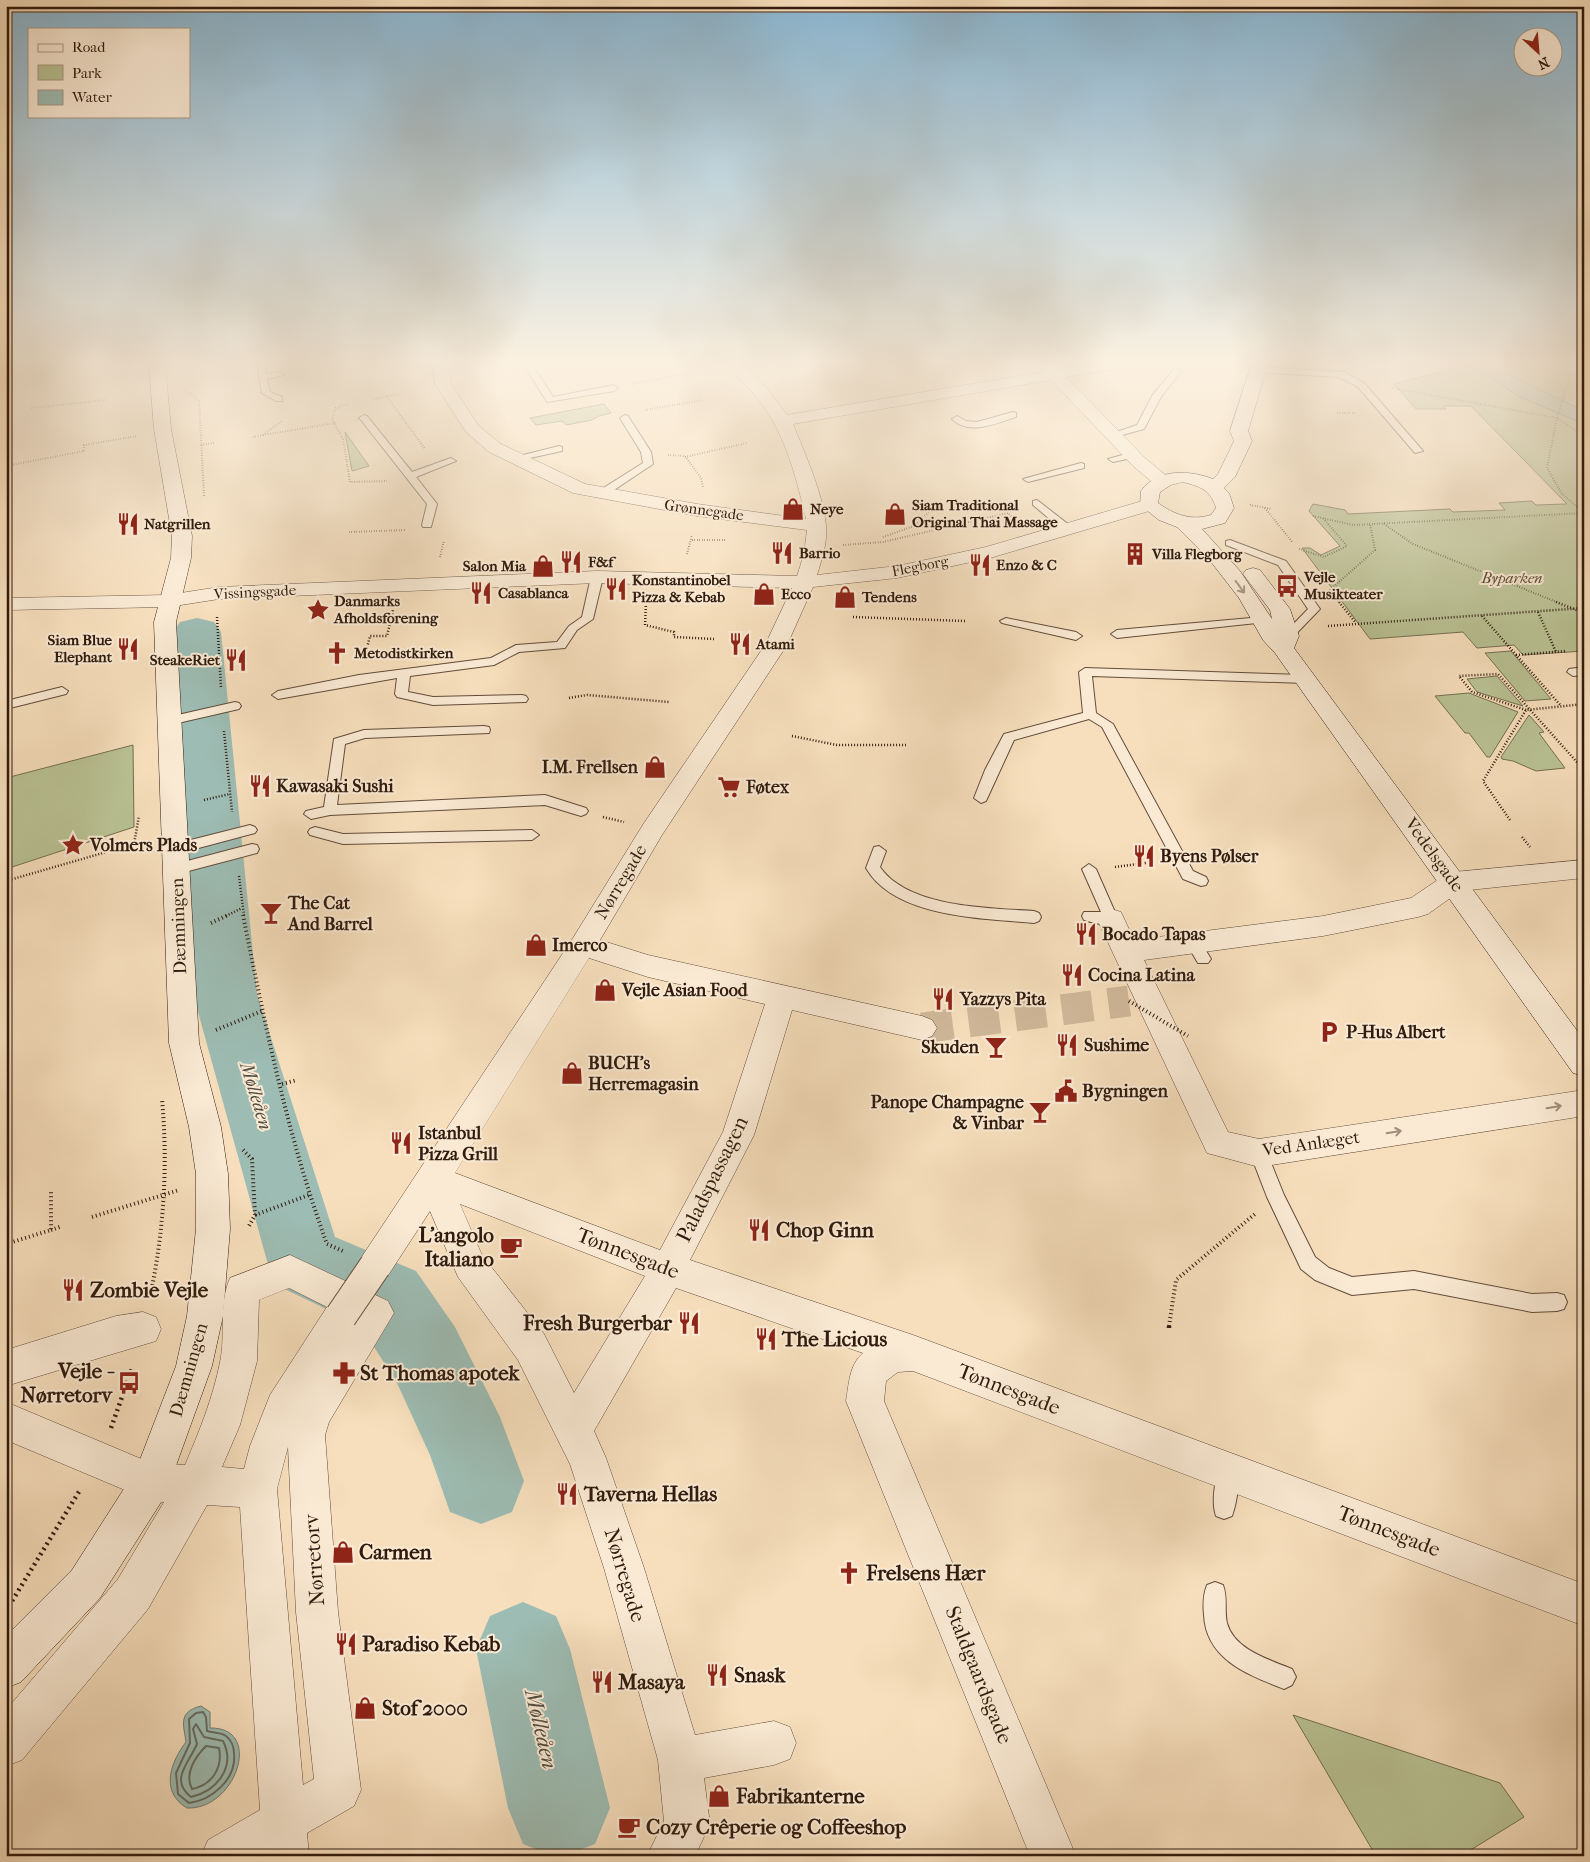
<svg xmlns="http://www.w3.org/2000/svg" width="1590" height="1862" viewBox="0 0 1590 1862" font-family="'IM FELL French Canon',serif">
<style>
.green{fill:#b9c294;stroke:#756e51}
.water{fill:#9dbcb3;stroke:#727c71}
.lines{fill:none;stroke-linecap:round;stroke-linejoin:round}
.shore{stroke:#676c60;stroke-width:2}
.river{fill:#9dbcb3;fill-rule:evenodd}
.street-tunnel{stroke:#cfb89a;stroke-width:31;stroke-dasharray:31 16;stroke-linecap:butt}
.lane-casing{stroke:#624c3a;stroke-width:2}
.street-casing{stroke:#624c3a;stroke-width:1}
.secondary-casing{stroke:#311b0e;stroke-width:1}
.path-far3{stroke:#311b0e;stroke-width:2;stroke-dasharray:0.5 2;stroke-linecap:butt}
.path-far2{stroke:#311b0e;stroke-width:2.5;stroke-dasharray:1 2;stroke-linecap:butt}
.path-far1{stroke:#311b0e;stroke-width:4;stroke-dasharray:1 3;stroke-linecap:butt}
.path{stroke:#311b0e;stroke-width:4.5;stroke-dasharray:2 4;stroke-linecap:butt}
.lane{fill:#faead4;fill-rule:evenodd}
.street{fill:#faead4;fill-rule:evenodd}
.secondary{fill:#faead4;fill-rule:evenodd}
.street-bridge-casing{stroke:#624c3a;stroke-width:33;stroke-linecap:butt}
.path-bridge{stroke:#311b0e;stroke-width:4;stroke-dasharray:1 3;stroke-linecap:butt}
.street-bridge{stroke:#faead4;stroke-width:31}
.oneway{stroke:#a08d7b}
.labels{text-anchor:middle;dominant-baseline:central;stroke-width:4;stroke-linejoin:round;paint-order:stroke}
.far-poi-label{font-size:15px;font-weight:bold;fill:#311b0e;stroke:#faead4;text-anchor:start}
.far-street-label{font-size:15px;fill:#311b0e;stroke:#faead4}
.far-park-label{font-size:15px;font-style:italic;fill:#5a4d36;stroke:#faead4}
.poi-label{font-size:18px;font-weight:bold;fill:#311b0e;stroke:#faead4;text-anchor:start}
.street-label{font-size:18px;fill:#311b0e;stroke:#faead4}
.water-label{font-size:19px;font-style:italic;fill:#514b40;stroke:#faead4}
.near-street-label{font-size:21px;fill:#311b0e;stroke:#faead4}
.near-poi-label{font-size:21px;font-weight:bold;fill:#311b0e;stroke:#faead4;text-anchor:start}
.near-water-label{font-size:22px;font-style:italic;fill:#514b40;stroke:#faead4}
</style>
<rect width="100%" height="100%" fill="#f7dfbd"/>
<filter id="stains"><feTurbulence type="fractalNoise" baseFrequency=".004" numOctaves="4"/><feColorMatrix values="0 0 0 0 .2 0 0 0 0 .09 0 0 0 0 .02 0 0 0 .5 -.17"/></filter>
<radialGradient id="worn" r=".72"><stop offset=".6" stop-color="#630" stop-opacity="0"/><stop offset="1" stop-color="#630" stop-opacity=".3"/></radialGradient>
<g class="green">
<path d="M1446,363H1551L1554,366L1584,368V651L1523,655L1514,645L1477,648L1463,632L1370,639L1302,548H1310L1321,555L1340,546L1309,511L1313,504L1345,510L1348,514L1450,509L1453,512L1505,510L1499,503L1532,501L1536,505L1567,504L1471,406H1443L1446,409H1416L1394,384L1454,368Z"/>
<path d="M604,404L611,413L599,416L592,420L566,425L562,421L536,425L530,418Z"/>
<path d="M345,432L369,466L352,471Z"/>
<path d="M1511,651L1551,699L1525,701L1485,653Z"/>
<path d="M1497,676L1523,706L1477,692L1467,679Z"/>
<path d="M1469,693L1518,712L1490,757H1487L1469,733H1465L1435,696Z"/>
<path d="M1529,715L1544,732L1539,733L1565,768L1536,771L1513,761L1502,759L1501,757Z"/>
<path d="M133,745L134,827L6,869V778Z"/>
<path d="M1293,1715L1500,1783L1524,1817L1461,1856H1376Z"/>
</g>
<g class="water">
<path d="M1460,363H1485L1584,411V424L1520,397L1493,379Z"/>
<path d="M201,1706L210,1712V1728C264,1727 236,1810 187,1808C160,1792 170,1763 186,1742C184,1726 177,1712 201,1706Z"/>
</g>
<g class="lines">
<g class="shore">
<path d="M203,1712L206,1717L207,1731C213,1733 221,1732 226,1736C231,1740 234,1747 234,1753C237,1779 212,1800 189,1803L178,1794L176,1773L190,1743L189,1719L196,1713Z"/>
<path d="M196,1724L204,1737L223,1741C236,1767 217,1791 191,1797C169,1780 189,1763 197,1744L193,1729Z"/>
<path d="M206,1746L219,1748C223,1768 212,1785 192,1789C184,1774 195,1757 206,1746Z"/>
</g>
<g class="river">
<path d="M197,618L214,622L221,632L257,994L335,1237L416,1271L455,1327L500,1417L524,1481L512,1512L481,1524L450,1512L430,1455L397,1383L360,1325L278,1286L267,1261L193,994L173,632L180,622Z"/>
<path d="M523,1602L556,1616L570,1649L610,1808L595,1844C560,1858 558,1858 523,1844L508,1808L476,1649L490,1616Z"/>
</g>
<path class="street-tunnel" d="M922,1028L1129,1001"/>
<defs>
<g id="lane">
<path d="M257,363H265L266,374L280,372L284,375L267,379L270,392L282,397V401H276L262,393Z"/>
<path d="M523,363H531L553,397L614,385L618,388L614,391L547,402Z"/>
<path d="M1258,367L1344,372L1364,383L1423,451L1415,453L1358,387L1339,377L1255,372L1254,370Z"/>
<path d="M1175,368L1182,370L1161,397L1144,429L1111,438V434L1137,425L1152,396Z"/>
<path d="M1013,412L1016,413V417C997,423 969,436 952,419L957,416L966,421L977,422Z"/>
<path d="M364,415L367,416L412,472L451,458L456,461L416,477L437,504L431,527H423L422,525L427,504L361,420L359,418Z"/>
<path d="M625,415L628,416L651,452L653,464L605,496H597V492L643,463L641,452L620,418Z"/>
<path d="M559,446L562,447V451L516,461L511,458Z"/>
<path d="M1133,452L1136,453V457L1113,462L1108,459Z"/>
<path d="M1081,463L1084,464V468L1028,482L1023,479Z"/>
<path d="M1037,500L1073,528V532H1065L1033,505V501Z"/>
<path d="M1230,540L1286,561L1320,609L1292,638L1288,640L1282,636L1308,609L1278,565L1226,545V541Z"/>
<path d="M597,574L603,577L593,619L577,630L565,648L519,652L494,665L410,676L408,692L433,697L522,695L526,696L528,699L526,702L433,705L397,697L395,694L397,678L278,699L272,695L278,691L359,675L491,658L516,645L557,642L569,626L582,617L591,577Z"/>
<path d="M1262,617L1266,618V622L1117,638L1111,634L1117,630Z"/>
<path d="M1006,618L1076,632L1082,636L1076,640L1002,623L1000,621Z"/>
<path d="M1584,667V675L1573,676L1567,672L1569,669Z"/>
<path d="M1085,668L1305,675L1311,679L1305,683L1092,676L1096,713L1113,724L1193,871L1206,877L1208,881L1206,885L1201,886L1183,879L1102,727L1089,719L1014,740L986,801L981,803L974,798L985,770L1004,734L1083,713L1079,672Z"/>
<path d="M62,687L68,691L66,694L6,709V701Z"/>
<path d="M235,702L239,703L241,706L239,709L169,725L163,721L169,717Z"/>
<path d="M484,726L489,727L490,730L489,733L365,738L345,744L337,805L545,795L586,808L588,811L586,814L581,816L545,805L330,815L311,819L304,814L306,811L324,807L334,739L364,730Z"/>
<path d="M250,825L255,827L257,830L255,833L176,854L169,849L171,845Z"/>
<path d="M315,827L343,834L532,830L539,835L532,840L343,844L310,835L308,832L310,829Z"/>
<path d="M252,844L257,845L259,849L257,853L177,874L170,869L172,865Z"/>
<path d="M879,846L886,851L880,867C908,908 990,908 1034,911L1039,913L1041,917L1039,921L1034,923C982,918 895,918 866,868L874,847Z"/>
<path d="M1089,864L1096,869L1118,919L1116,923C1107,926 1093,923 1084,920L1082,916L1084,912H1101L1082,869Z"/>
<path d="M1194,937L1199,939L1211,959L1208,963H1198L1186,943L1189,939Z"/>
<path d="M1259,1145L1265,1148L1284,1195L1315,1257L1329,1268L1352,1277L1414,1271L1532,1294L1557,1293L1564,1295L1567,1302L1564,1309L1557,1311L1532,1312L1414,1289L1352,1295L1315,1280L1301,1269L1267,1197L1250,1153L1253,1148Z"/>
<path d="M1228,1460L1235,1464C1241,1478 1237,1502 1232,1516L1224,1519L1216,1516C1211,1502 1215,1478 1221,1464Z"/>
<path d="M1215,1582L1223,1585C1228,1598 1224,1610 1227,1623C1234,1650 1271,1660 1292,1669L1296,1677L1292,1685L1284,1689C1249,1675 1206,1660 1204,1615C1203,1605 1203,1595 1207,1585Z"/>
</g>
<g id="street">
<path d="M432,363H448L451,384L478,425L501,444L585,484L697,504L806,519C796,475 784,429 754,394C745,383 732,375 724,363H741L766,387L787,415L1043,372L1037,365L1038,363H1052L1058,369L1094,363H1130L1122,368L1066,377L1145,458L1169,478L1172,482L1169,486H1157L1133,466L1051,380L793,424C806,457 822,490 826,525C828,541 822,559 817,575L897,566L986,547L1149,499L1156,501L1158,505L1156,509L990,558L897,578L813,587L787,645L662,835L600,940L648,955L922,1016L932,1020L937,1028L932,1036L922,1040L792,1010L754,1135L690,1260L913,1335L1584,1584V1626L913,1371L898,1372L886,1381L884,1401L1076,1856H1030L846,1401C849,1384 849,1365 863,1353L676,1288L594,1431L606,1458L644,1568L695,1735L774,1721L790,1727L796,1743L790,1759L774,1765L704,1778L710,1824L695,1856H647L664,1821L658,1760L604,1568L570,1464L518,1360L458,1277L430,1211L387,1277L375,1282L363,1277L358,1266L363,1255L573,938L644,823L765,645L792,588L597,583L219,599L168,607L6,610V598L168,595L219,587L597,571L797,576L804,554L807,530L697,516L573,493L489,452L466,432L435,384ZM589,958L648,977L765,1004L723,1132L660,1250L455,1173ZM460,1204L645,1276L574,1393L544,1334L482,1255Z"/>
<path d="M1584,860V878L1460,891L1428,914L1418,917L1323,936L1144,960L1228,1132L1259,1139L1584,1090V1116L1259,1167L1207,1153L1097,919L1101,912L1111,909L1121,912L1134,940L1323,916L1411,898L1445,875L1454,872Z"/>
<path d="M290,1255L388,1301L394,1313L329,1422L325,1435L338,1612L361,1790L354,1806L307,1833L309,1856H201L208,1840L260,1810L240,1507L207,1505L148,1609L22,1760L6,1766V1710L118,1579L164,1502L151,1501L6,1440V1402L151,1463L185,1465C199,1432 213,1398 220,1362C226,1335 218,1305 230,1278ZM289,1288L327,1307L270,1395L250,1446L244,1469L222,1467L240,1425L257,1361L259,1300ZM288,1447L296,1612L314,1779L303,1785L277,1489Z"/>
<path d="M143,1312L156,1317L161,1329L156,1341L6,1386V1350L116,1316Z"/>
</g>
<g id="secondary">
<path d="M149,363H165L171,429L192,536L191,558L176,622L199,1043L221,1127L228,1174L230,1229L223,1316L212,1366L165,1496L100,1598L21,1682L6,1688V1636L72,1570L136,1470L176,1366L187,1316L196,1229V1174L189,1127L169,1043L154,622L171,558L172,536L154,429Z"/>
<path d="M1252,363H1268L1248,431L1252,441L1235,477L1224,488L1229,493L1234,508L1225,523L1202,529L1240,571L1272,619L1270,610L1243,574L1246,570L1253,568L1260,570L1290,609L1299,636L1294,648L1584,1040V1076L1573,1073L1275,653L1263,640L1239,598L1208,558L1177,527L1159,520L1140,505L1141,491C1157,468 1190,470 1213,479L1218,474L1234,441L1230,431ZM1183,482C1201,487 1210,489 1216,508L1211,515C1191,521 1175,515 1158,503L1160,492L1171,485Z"/>
</g>
</defs>
<use href="#lane" class="lane-casing"/>
<use href="#street" class="street-casing"/>
<use href="#secondary" class="secondary-casing"/>
<g class="path-far3">
<path d="M1536,363L1551,370L1584,377"/>
<path d="M1544,365L1584,366"/>
<path d="M1570,375L1557,418L1547,468L1562,494L1583,512"/>
<path d="M632,384L689,373"/>
<path d="M1392,388L1557,418L1584,436"/>
<path d="M185,390L199,400L204,496"/>
<path d="M387,397L425,449"/>
<path d="M374,399L399,394"/>
<path d="M348,404L336,408L332,419L343,439L350,482L387,481"/>
<path d="M31,408L106,400"/>
<path d="M645,410L703,400"/>
<path d="M1337,413H1356"/>
<path d="M263,435L335,423"/>
<path d="M253,437L263,435L282,421"/>
<path d="M201,445L214,443"/>
<path d="M668,455L685,456L701,478L703,487"/>
<path d="M685,457L747,443"/>
<path d="M6,466L84,451V445L137,436"/>
<path d="M1250,505L1272,509"/>
<path d="M1265,508L1293,543"/>
<path d="M1313,516L1353,525L1584,513"/>
<path d="M1384,524L1413,544L1559,603"/>
<path d="M349,532L406,530"/>
<path d="M883,537L914,526L929,512"/>
<path d="M692,540H725"/>
<path d="M843,545L883,542L1008,513L1015,520"/>
<path d="M1299,549L1324,557L1347,546L1322,517"/>
<path d="M687,554L692,535"/>
<path d="M440,557L444,540"/>
<path d="M1330,590L1375,550L1370,524"/>
<path d="M1335,597L1340,603"/>
</g>
<g class="path-far2">
<path d="M1339,602L1356,623"/>
<path d="M1556,602L1584,613"/>
<path d="M646,603L645,625L674,632V637L714,639"/>
<path d="M1538,612L1556,652"/>
<path d="M1482,616L1561,706"/>
<path d="M217,617L221,688"/>
<path d="M853,617L965,621"/>
<path d="M1328,626L1584,608"/>
<path d="M1516,655L1566,651"/>
<path d="M365,656L370,636H387L393,610"/>
<path d="M569,698L587,695L669,702"/>
<path d="M1526,710L1472,692L1459,676L1498,674L1584,770"/>
<path d="M224,731L232,812"/>
<path d="M792,736L837,745H906"/>
<path d="M204,800L230,794"/>
<path d="M603,817L624,822"/>
<path d="M1510,820L1483,781L1526,710L1584,704"/>
<path d="M1522,837L1530,847"/>
<path d="M1115,867L1153,862"/>
<path d="M239,876L244,916"/>
<path d="M6,881L134,844L139,816"/>
<path d="M226,916L242,908"/>
</g>
<g class="path-far1">
<path d="M243,915C265,1025 288,1138 327,1244L345,1252"/>
<path d="M211,923L228,915"/>
<path d="M216,1030L262,1011"/>
<path d="M282,1084L297,1080"/>
<path d="M243,1150L252,1159L255,1215L249,1226"/>
<path d="M255,1215L309,1195"/>
<path d="M92,1217L179,1190"/>
<path d="M51,1230L62,1226"/>
<path d="M6,1244L51,1230V1191"/>
<path d="M150,1297C164,1231 168,1166 162,1099"/>
<path d="M1169,1326L1176,1280L1256,1213"/>
</g>
<g class="path">
<path d="M1169,1328V1325"/>
<path d="M111,1428L133,1366"/>
<path d="M9,1606L80,1490"/>
</g>
<use href="#lane" class="lane"/>
<use href="#street" class="street"/>
<use href="#secondary" class="secondary"/>
<defs>
<path id="street-bridge" d="M341,1316L375,1266"/>
</defs>
<use href="#street-bridge" class="street-bridge-casing"/>
<path class="path-bridge" d="M1129,1001L1188,1036"/>
<use href="#street-bridge" class="street-bridge"/>
</g>
<defs><path id="oneway-shaft" d="M-6 0H5M1.5-3L5.5 0L1.5 3" fill="none" stroke-width="1.6" stroke-linecap="round" stroke-linejoin="round" transform="scale(1.25)"/></defs>
<g class="oneway">
<use href="#oneway-shaft" transform="translate(1240 587) rotate(54)"/>
<use href="#oneway-shaft" transform="translate(1554 1107) rotate(-9)"/>
<use href="#oneway-shaft" transform="translate(1394 1132) rotate(-9)"/>
</g>
<linearGradient id="sky" x2="0" y2="1"><stop stop-color="#8ab7d3"/><stop offset="0.58" stop-color="#fbf1e1"/><stop offset="1" stop-color="#fbf1e1" stop-opacity="0"/></linearGradient>
<rect width="1590" height="624" fill="url(#sky)"/>
<defs>
<symbol id="shop-bare" viewBox="-9 -9 18 18"><path d="M-5-2.5h2.3a2.7 3.5 0 0 1 5.4 0H5L5.5 6h-11ZM-1.5-2.5h3a1.5 2.3 0 0 0-3 0Z" fill="#8f2418" stroke="#faead4" stroke-width="2.5" paint-order="stroke"/></symbol>
<symbol id="restaurant-bare" viewBox="-9 -9 18 18"><path d="M-5-6h1v4h1v-4h1v4h1v-4h1v5L-1.5 .5V6h-2V.5L-5-1ZM5-6V6H3V1.5H1.5Q1.5-4 5-6Z" fill="#8f2418" stroke="#faead4" stroke-width="2.5" paint-order="stroke"/></symbol>
<symbol id="building-bare" viewBox="-9 -9 18 18"><path d="M-4-6H4V6H1V3H-1V6H-4ZM-2.5-4.3h1.7v1.8h-1.7ZM.8-4.3h1.7v1.8H.8ZM-2.5-1h1.7V.8h-1.7ZM.8-1h1.7V.8H.8Z" fill="#8f2418" stroke="#faead4" stroke-width="2.5" paint-order="stroke"/></symbol>
<symbol id="bus-bare" viewBox="-9 -9 18 18"><path d="M-5-6H5V4H4V6H2V4H-2V6H-4V4H-5ZM-3.5-4V0h7V-4ZM-3.5 1.2v1.5H-2V1.2ZM2 1.2v1.5H3.5V1.2Z" fill="#8f2418" stroke="#faead4" stroke-width="2.5" paint-order="stroke"/></symbol>
<symbol id="sight-bare" viewBox="-9 -9 18 18"><path d="M0-6L1.8-2.2L6-1.7L2.9 1.2L3.7 5.4L0 3.3L-3.7 5.4L-2.9 1.2L-6-1.7L-1.8-2.2Z" fill="#8f2418" stroke="#faead4" stroke-width="2.5" paint-order="stroke"/></symbol>
<symbol id="church-bare" viewBox="-9 -9 18 18"><path d="M-1.2-6h2.4v3.5h3.3v2.4h-3.3V6h-2.4V-.1h-3.3v-2.4h3.3Z" fill="#8f2418" stroke="#faead4" stroke-width="2.5" paint-order="stroke"/></symbol>
<symbol id="supermarket-bare" viewBox="-9 -9 18 18"><path d="M-6-5.5h2.5l.6 2H6L4.5 2H-2.5L-4.4-4H-6ZM-1.5 3.2a1.3 1.3 0 1 0 .1 0ZM3 3.2a1.3 1.3 0 1 0 .1 0Z" fill="#8f2418" stroke="#faead4" stroke-width="2.5" paint-order="stroke"/></symbol>
<symbol id="bar-bare" viewBox="-9 -9 18 18"><path d="M-6-5H6L.8 .8V4.5H3.5V6h-7V4.5H-.8V.8Z" fill="#8f2418" stroke="#faead4" stroke-width="2.5" paint-order="stroke"/></symbol>
<symbol id="parking-bare" viewBox="-9 -9 18 18"><path d="M-3.5-5.5H1a3.5 3.5 0 0 1 0 7H-1V5.5H-3.5ZM-1-3.4V-.6H.8a1.4 1.4 0 0 0 0-2.8Z" fill="#8f2418" stroke="#faead4" stroke-width="2.5" paint-order="stroke"/></symbol>
<symbol id="civic-bare" viewBox="-9 -9 18 18"><path d="M-.6-6.5H3V-4.5H.6V-3L4-1V1h2V6H-6V1h2V-1L-.6-3ZM-1.2 2.5V6h2.4V2.5Z" fill="#8f2418" stroke="#faead4" stroke-width="2.5" paint-order="stroke"/></symbol>
<symbol id="cafe-bare" viewBox="-9 -9 18 18"><path d="M-5.5-4.5H6V0H3Q3 3.5 0 3.5H-2.5Q-5.5 3.5-5.5 0ZM3-3.2v2h1.7v-2ZM-6 4.5H4V6H-6Z" fill="#8f2418" stroke="#faead4" stroke-width="2.5" paint-order="stroke"/></symbol>
<symbol id="pharmacy-bare" viewBox="-9 -9 18 18"><path d="M-2-6h4v4h4v4h-4v4h-4v-4h-4v-4h4Z" fill="#8f2418" stroke="#faead4" stroke-width="2.5" paint-order="stroke"/></symbol>
</defs>
<g fill-rule="evenodd">
<use href="#shop-bare" x="777" y="493" width="32" height="32"/>
<use href="#shop-bare" x="879" y="498" width="32" height="32"/>
<use href="#restaurant-bare" x="112" y="508" width="32" height="32"/>
<use href="#restaurant-bare" x="766" y="537" width="32" height="32"/>
<use href="#building-bare" x="1119" y="538" width="32" height="32"/>
<use href="#restaurant-bare" x="555" y="546" width="32" height="32"/>
<use href="#restaurant-bare" x="964" y="549" width="32" height="32"/>
<use href="#shop-bare" x="527" y="550" width="32" height="32"/>
<use href="#bus-bare" x="1271" y="570" width="32" height="32"/>
<use href="#restaurant-bare" x="600" y="573" width="32" height="32"/>
<use href="#restaurant-bare" x="465" y="577" width="32" height="32"/>
<use href="#shop-bare" x="748" y="578" width="32" height="32"/>
<use href="#shop-bare" x="829" y="581" width="32" height="32"/>
<use href="#sight-bare" x="302" y="594" width="32" height="32"/>
<use href="#restaurant-bare" x="724" y="628" width="32" height="32"/>
<use href="#restaurant-bare" x="112" y="633" width="32" height="32"/>
<use href="#church-bare" x="321" y="637" width="32" height="32"/>
<use href="#restaurant-bare" x="220" y="644" width="32" height="32"/>
<use href="#shop-bare" x="639" y="751" width="32" height="32"/>
<use href="#restaurant-bare" x="244" y="770" width="32" height="32"/>
<use href="#supermarket-bare" x="713" y="771" width="32" height="32"/>
<use href="#sight-bare" x="57" y="829" width="32" height="32"/>
<use href="#restaurant-bare" x="1128" y="840" width="32" height="32"/>
<use href="#bar-bare" x="255" y="897" width="32" height="32"/>
<use href="#restaurant-bare" x="1070" y="918" width="32" height="32"/>
<use href="#shop-bare" x="520" y="929" width="32" height="32"/>
<use href="#restaurant-bare" x="1056" y="959" width="32" height="32"/>
<use href="#shop-bare" x="589" y="974" width="32" height="32"/>
<use href="#restaurant-bare" x="927" y="983" width="32" height="32"/>
<use href="#parking-bare" x="1313" y="1016" width="32" height="32"/>
<use href="#restaurant-bare" x="1051" y="1029" width="32" height="32"/>
<use href="#bar-bare" x="980" y="1031" width="32" height="32"/>
<use href="#shop-bare" x="556" y="1057" width="32" height="32"/>
<use href="#civic-bare" x="1050" y="1075" width="32" height="32"/>
<use href="#bar-bare" x="1024" y="1096" width="32" height="32"/>
<use href="#restaurant-bare" x="385" y="1127" width="32" height="32"/>
<use href="#restaurant-bare" x="743" y="1214" width="32" height="32"/>
<use href="#cafe-bare" x="495" y="1231" width="32" height="32"/>
<use href="#restaurant-bare" x="57" y="1274" width="32" height="32"/>
<use href="#restaurant-bare" x="673" y="1307" width="32" height="32"/>
<use href="#restaurant-bare" x="750" y="1323" width="32" height="32"/>
<use href="#pharmacy-bare" x="328" y="1357" width="32" height="32"/>
<use href="#bus-bare" x="113" y="1367" width="32" height="32"/>
<use href="#restaurant-bare" x="551" y="1478" width="32" height="32"/>
<use href="#shop-bare" x="327" y="1536" width="32" height="32"/>
<use href="#church-bare" x="833" y="1557" width="32" height="32"/>
<use href="#restaurant-bare" x="330" y="1628" width="32" height="32"/>
<use href="#restaurant-bare" x="701" y="1659" width="32" height="32"/>
<use href="#restaurant-bare" x="586" y="1666" width="32" height="32"/>
<use href="#shop-bare" x="349" y="1692" width="32" height="32"/>
<use href="#shop-bare" x="703" y="1780" width="32" height="32"/>
<use href="#cafe-bare" x="613" y="1811" width="32" height="32"/>
</g>
<g class="labels">
<g class="far-poi-label">
<text x="912" y="505">Siam Traditional<tspan x="912" dy="17">Original Thai Massage</tspan></text>
<text x="810" y="509">Neye</text>
<text x="144" y="524">Natgrillen</text>
<text x="799" y="553">Barrio</text>
<text x="1152" y="554">Villa Flegborg</text>
<text x="588" y="562">F&amp;f</text>
<text x="996" y="565">Enzo &amp; C</text>
<text x="526" y="566" text-anchor="end">Salon Mia</text>
<text x="1304" y="577">Vejle<tspan x="1304" dy="17">Musikteater</tspan></text>
<text x="632" y="580">Konstantinobel<tspan x="632" dy="17">Pizza &amp; Kebab</tspan></text>
<text x="498" y="593">Casablanca</text>
<text x="781" y="594">Ecco</text>
<text x="862" y="597">Tendens</text>
<text x="334" y="601">Danmarks<tspan x="334" dy="17">Afholdsforening</tspan></text>
<text x="112" y="640" text-anchor="end">Siam Blue<tspan x="112" dy="17">Elephant</tspan></text>
<text x="756" y="644">Atami</text>
<text x="354" y="653">Metodistkirken</text>
<text x="220" y="660" text-anchor="end">SteakeRiet</text>
</g>
<g class="far-street-label">
<text transform="translate(704 510) rotate(8)">Grønnegade</text>
<text transform="translate(920 566) rotate(-11)">Flegborg</text>
<text transform="translate(255 592) rotate(-3)">Vissingsgade</text>
</g>
<g class="far-park-label">
<text x="1512" y="578">Byparken</text>
</g>
<g class="poi-label">
<text x="638" y="767" text-anchor="end">I.M. Frellsen</text>
<text x="276" y="786">Kawasaki Sushi</text>
<text x="746" y="787">Føtex</text>
<text x="90" y="845">Volmers Plads</text>
<text x="1160" y="856">Byens Pølser</text>
<text x="288" y="903">The Cat<tspan x="288" dy="21">And Barrel</tspan></text>
<text x="1102" y="934">Bocado Tapas</text>
<text x="552" y="945">Imerco</text>
<text x="1088" y="975">Cocina Latina</text>
<text x="622" y="990">Vejle Asian Food</text>
<text x="960" y="999">Yazzys Pita</text>
<text x="1346" y="1032">P-Hus Albert</text>
<text x="1084" y="1045">Sushime</text>
<text x="979" y="1047" text-anchor="end">Skuden</text>
<text x="588" y="1063">BUCH's<tspan x="588" dy="21">Herremagasin</tspan></text>
<text x="1082" y="1091">Bygningen</text>
<text x="1024" y="1102" text-anchor="end">Panope Champagne<tspan x="1024" dy="21">&amp; Vinbar</tspan></text>
<text x="418" y="1133">Istanbul<tspan x="418" dy="21">Pizza Grill</tspan></text>
</g>
<g class="street-label">
<text transform="translate(1434 855) rotate(54)">Vedelsgade</text>
<text transform="translate(621 882) rotate(-59)">Nørregade</text>
<text transform="translate(179 926) rotate(-92)">Dæmningen</text>
<text transform="translate(1311 1144) rotate(-8)">Ved Anlæget</text>
<text transform="translate(189 1370) rotate(-74)">Dæmningen</text>
</g>
<g class="water-label">
<text transform="translate(256 1096) rotate(73)">Mølleåen</text>
</g>
<g class="near-street-label">
<text transform="translate(712 1179) rotate(-64)">Paladspassagen</text>
<text transform="translate(628 1253) rotate(21)">Tønnesgade</text>
<text transform="translate(1009 1389) rotate(21)">Tønnesgade</text>
<text transform="translate(1389 1531) rotate(21)">Tønnesgade</text>
<text transform="translate(314 1560) rotate(-94)">Nørretorv</text>
<text transform="translate(625 1575) rotate(73)">Nørregade</text>
<text transform="translate(979 1675) rotate(68)">Staldgaardsgade</text>
</g>
<g class="near-poi-label">
<text x="776" y="1230">Chop Ginn</text>
<text x="494" y="1235" text-anchor="end">L'angolo<tspan x="494" dy="24">Italiano</tspan></text>
<text x="90" y="1290">Zombie Vejle</text>
<text x="672" y="1323" text-anchor="end">Fresh Burgerbar</text>
<text x="782" y="1339">The Licious</text>
<text x="112" y="1371" text-anchor="end">Vejle -<tspan x="112" dy="24">Nørretorv</tspan></text>
<text x="360" y="1373">St Thomas apotek</text>
<text x="584" y="1494">Taverna Hellas</text>
<text x="359" y="1552">Carmen</text>
<text x="866" y="1573">Frelsens Hær</text>
<text x="362" y="1644">Paradiso Kebab</text>
<text x="734" y="1675">Snask</text>
<text x="618" y="1682">Masaya</text>
<text x="382" y="1708">Stof 2000</text>
<text x="736" y="1796">Fabrikanterne</text>
<text x="646" y="1827">Cozy Crêperie og Coffeeshop</text>
</g>
<g class="near-water-label">
<text transform="translate(541 1729) rotate(77)">Mølleåen</text>
</g>
</g>
<rect width="1590" height="1862" fill="none" stroke="#f7dfbd" stroke-width="25"/>
<rect x="8" y="8" width="1575" height="1847" fill="none" stroke="#311b0e" stroke-width="2.5"/>
<rect x="12" y="12" width="1565" height="1837" fill="none" stroke="#311b0e"/>
<rect x="28" y="28" width="162" height="90" fill="#faead4" stroke="#aa9785"/>
<rect x="38" y="44" width="25" height="8" fill="#faead4" stroke="#aa9785"/>
<text x="72" y="52" font-size="15" fill="#311b0e">Road</text>
<rect x="38" y="65" width="25" height="15" fill="#b9c294" stroke="#aa9785"/>
<text x="72" y="78" font-size="15" fill="#311b0e">Park</text>
<rect x="38" y="90" width="25" height="15" fill="#9dbcb3" stroke="#aa9785"/>
<text x="72" y="102" font-size="15" fill="#311b0e">Water</text>
<g transform="translate(1538 52) rotate(154)"><circle r="24" fill="#faead4" stroke="#aa9785"/>
<path d="M0-4L9 19L0 12L-9 19Z" fill="#8f2418"/>
<text y="-8" font-size="14" font-weight="bold" text-anchor="middle" fill="#311b0e">N</text>
</g>
<rect width="100%" height="100%" filter="url(#stains)"/>
<rect width="100%" height="100%" fill="url(#worn)"/>
</svg>
